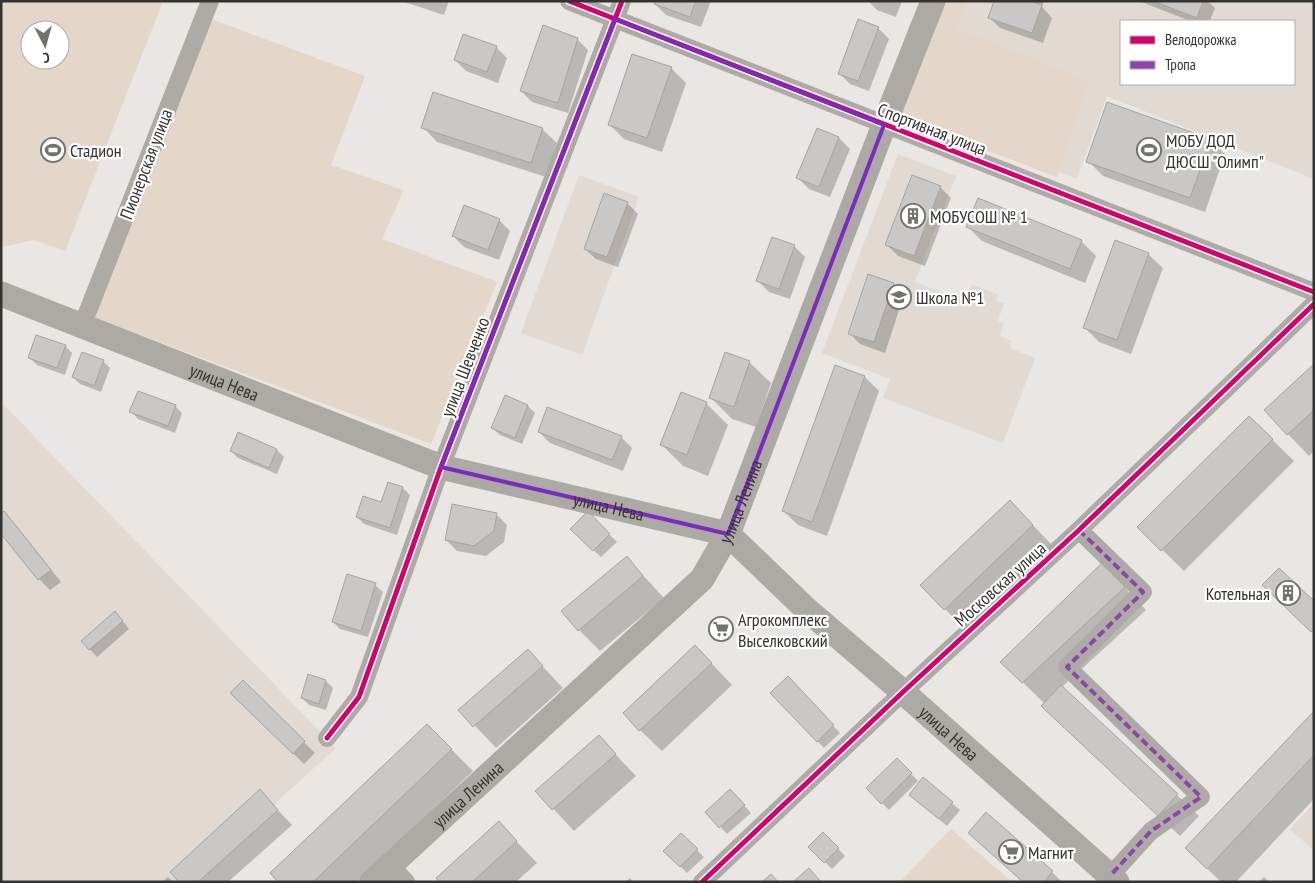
<svg xmlns="http://www.w3.org/2000/svg" width="1315" height="883" viewBox="0 0 1315 883" font-family="'PT Sans Narrow',sans-serif">
<style>
.built{fill:#e2dad2;fill-rule:evenodd}
.green{fill:#e4d6c8;fill-rule:evenodd}
.shadow{fill:#0003}
.building{fill:#cac8c6;stroke:#a6a4a2}
.lines{fill:none;stroke-linecap:round;stroke-linejoin:round}
.street{stroke:#aeaaa5;stroke-width:18}
.secondary{stroke:#ada9a4;stroke-width:25}
.quiet{stroke:#8e44ad;stroke-width:4;stroke-dasharray:8 4;stroke-linecap:butt}
.cycleway-casing{stroke:#fff;stroke-width:8}
.cycleway{stroke:#d6006c;stroke-width:5}
.marked{fill:none;stroke:#7b2cbf;stroke-width:4;stroke-linejoin:round}
.labels{text-anchor:middle;dominant-baseline:central;stroke-width:4.5;stroke-linejoin:round;paint-order:stroke}
.street-label{font-size:18px;fill:#353330;stroke:#fff}
.poi-label{font-size:18px;fill:#353330;stroke:#fff;text-anchor:start}
</style>
<rect width="100%" height="100%" fill="#e9e6e3"/>
<g class="built">
<path d="M962,1H1314V179L1107,96L1077,179L917,118ZM1121,21H1294V84H1121Z"/>
<path d="M898,154L956,176L915,282L965,301L972,285L998,294L996,300L1004,303L998,321L1004,323L1000,336L1012,341L1010,348L1035,358L1003,443L883,398L890,379L822,353Z"/>
<path d="M579,175L639,197L582,355L521,333Z"/>
<path d="M1,402L336,748L189,882H1Z"/>
<path d="M1314,803V851L1290,829Z"/>
</g>
<g class="green">
<path d="M1,1H163L65,251L34,240L1,247ZM30,30H60V60H30Z"/>
<path d="M941,1H966L956,28L1089,82L1057,177L899,117Z"/>
<path d="M211,19L365,76L331,165L404,190L382,239L497,282L431,444L93,317Z"/>
<path d="M951,829L1012,882H900Z"/>
</g>
<g class="shadow">
<path d="M401,1H449L444,15Z"/>
<path d="M656,1H711L701,27L666,15L655,4Z"/>
<path d="M868,1H902L896,17L877,10Z"/>
<path d="M995,1H1044L1042,7L1052,18L1043,43L1000,28L989,17Z"/>
<path d="M1139,1H1208L1215,8L1210,21H1190Z"/>
<path d="M878,28L889,39L869,91L850,84L839,73Z"/>
<path d="M577,39L588,50L568,113L532,102L521,91Z"/>
<path d="M496,47L507,58L498,83L466,71L455,60Z"/>
<path d="M671,68L686,83L662,152L624,139L609,124Z"/>
<path d="M423,127L542,129L557,143L546,177L437,142Z"/>
<path d="M818,129L839,138L850,149L830,197L809,189L798,178Z"/>
<path d="M1210,140L1225,154L1205,212L1103,176L1088,161Z"/>
<path d="M940,187L951,198L925,266L898,256L887,245Z"/>
<path d="M627,203L638,214L618,267L596,259L585,249Z"/>
<path d="M499,220L510,231L499,260L464,247L453,236Z"/>
<path d="M968,227L1081,241L1096,256L1085,283L982,241Z"/>
<path d="M794,246L805,257L790,299L769,292L758,281Z"/>
<path d="M1148,254L1163,268L1131,354L1099,342L1084,327Z"/>
<path d="M893,284L904,295L885,353L860,344L849,333Z"/>
<path d="M65,346L72,353L65,375L37,365L30,358Z"/>
<path d="M103,361L110,368L101,392L80,384L73,377Z"/>
<path d="M749,362L771,383L756,427L732,419L711,398Z"/>
<path d="M1314,365V451L1309,456L1288,434Z"/>
<path d="M865,377L879,391L827,536L798,525L783,511Z"/>
<path d="M505,397L528,406L535,413L522,444L500,435L492,428Z"/>
<path d="M706,403L728,425L708,476L683,466L662,445Z"/>
<path d="M175,406L182,413L175,433L138,419L131,411Z"/>
<path d="M1249,417L1294,461L1184,571L1139,527Z"/>
<path d="M539,432L621,437L632,448L623,471L550,443Z"/>
<path d="M239,434L277,450L284,457L277,474L238,458L231,451Z"/>
<path d="M388,484L403,488L410,495L397,535L364,524L357,517L382,503Z"/>
<path d="M4,513L15,524L61,582L50,590L39,579Z"/>
<path d="M588,513L617,542L601,557L571,529Z"/>
<path d="M496,514L507,525L504,542L486,556L457,551L446,540Z"/>
<path d="M1031,523L1054,547L966,630L945,609Z"/>
<path d="M627,558L664,598L600,651L579,630Z"/>
<path d="M1103,564L1146,610L1062,687L1199,816L1180,836L1064,727L1042,706L1045,704L1002,662Z"/>
<path d="M375,585L383,592L368,637L340,629L333,622Z"/>
<path d="M122,620L129,629L97,657L82,641Z"/>
<path d="M695,646L732,685L662,751L640,730Z"/>
<path d="M528,651L563,688L496,748L460,710Z"/>
<path d="M309,676L326,681L333,688L326,710L309,705L302,698Z"/>
<path d="M788,678L840,733L824,748L772,693Z"/>
<path d="M243,682L315,753L304,764L232,693Z"/>
<path d="M1314,713V799L1236,882H1221L1186,848Z"/>
<path d="M599,737L636,776L574,831L537,791Z"/>
<path d="M449,747L473,771L357,882H280Z"/>
<path d="M897,760L918,781L889,810L867,788Z"/>
<path d="M923,779L960,810L947,826L910,795Z"/>
<path d="M260,791L292,825L228,882H180Z"/>
<path d="M737,798L751,813L727,834L707,812Z"/>
<path d="M986,814L1052,872L1062,882H1024Z"/>
<path d="M499,823L537,863L516,882H441Z"/>
<path d="M823,833L845,856L832,869L810,847Z"/>
<path d="M681,835L704,857L687,873L665,851Z"/>
<path d="M168,877L173,882H162Z"/>
<path d="M1264,877L1269,882H1259Z"/>
<path d="M630,878L634,882H625Z"/>
</g>
<g class="building">
<path d="M655,1H696L690,17L654,4Z"/>
<path d="M994,1H1031L1042,5L1032,33L988,18Z"/>
<path d="M1153,1H1203L1197,18Z"/>
<path d="M858,19L879,27L858,81L838,74Z"/>
<path d="M543,25L578,38L558,103L520,91Z"/>
<path d="M463,34L497,46L487,72L454,60Z"/>
<path d="M632,54L672,67L647,138L608,125Z"/>
<path d="M433,92L543,128L531,163L421,128Z"/>
<path d="M1107,102L1211,139L1190,198L1086,162Z"/>
<path d="M817,128L839,137L819,187L796,178Z"/>
<path d="M912,175L941,186L914,256L885,245Z"/>
<path d="M604,193L628,202L607,257L584,249Z"/>
<path d="M978,198L1082,240L1070,269L966,227Z"/>
<path d="M464,205L500,219L488,250L452,236Z"/>
<path d="M772,237L795,245L779,289L756,281Z"/>
<path d="M1115,240L1149,253L1117,340L1083,328Z"/>
<path d="M868,274L894,283L874,342L848,334Z"/>
<path d="M36,335L66,345L57,368L28,358Z"/>
<path d="M82,352L104,360L94,386L72,377Z"/>
<path d="M725,352L750,361L734,407L709,398Z"/>
<path d="M1314,364V410L1287,435L1264,410Z"/>
<path d="M835,365L865,376L812,522L782,511Z"/>
<path d="M138,391L176,405L168,426L129,412Z"/>
<path d="M681,392L707,402L687,455L660,445Z"/>
<path d="M505,395L528,405L515,438L491,428Z"/>
<path d="M547,407L622,436L612,460L538,432Z"/>
<path d="M1249,416L1273,439L1161,551L1137,527Z"/>
<path d="M238,432L277,449L269,468L230,451Z"/>
<path d="M388,482L403,487L390,528L356,517L363,496L381,502Z"/>
<path d="M1010,500L1033,525L944,610L920,585Z"/>
<path d="M452,504L497,513L494,531L474,546L445,540Z"/>
<path d="M4,511L51,570L38,580L1,534V513Z"/>
<path d="M588,511L610,534L593,551L570,529Z"/>
<path d="M627,556L643,576L578,631L561,611Z"/>
<path d="M1103,562L1125,587L1022,683L1000,662Z"/>
<path d="M1279,568L1314,601V629L1311,632L1262,585Z"/>
<path d="M347,574L376,583L361,631L332,622Z"/>
<path d="M115,611L123,621L89,650L81,641Z"/>
<path d="M695,645L712,663L639,731L623,713Z"/>
<path d="M528,649L543,666L473,727L458,710Z"/>
<path d="M308,674L326,680L319,704L301,698Z"/>
<path d="M788,676L834,725L817,742L770,693Z"/>
<path d="M243,680L305,741L293,754L230,693Z"/>
<path d="M1061,685L1178,794L1158,816L1041,706Z"/>
<path d="M1314,711V755L1207,869L1185,848Z"/>
<path d="M427,724L452,749L313,882H278L270,873Z"/>
<path d="M599,735L616,754L552,810L535,791Z"/>
<path d="M897,758L912,773L881,804L866,788Z"/>
<path d="M923,777L953,802L939,819L909,795Z"/>
<path d="M260,789L278,810L198,882H179L170,872Z"/>
<path d="M730,789L745,805L719,828L705,812Z"/>
<path d="M986,812L1053,871L1044,882H1023L968,833Z"/>
<path d="M499,821L517,841L472,882H439L436,878Z"/>
<path d="M823,832L839,848L824,863L808,847Z"/>
<path d="M681,833L698,849L680,867L663,851Z"/>
<path d="M809,868L821,882H793Z"/>
<path d="M771,874L778,882H762Z"/>
</g>
<g class="lines">
<g class="street">
<path d="M569,1L1314,292"/>
<path d="M82,326L210,1"/>
<path d="M1079,530L1143,592L1067,667L1201,797L1151,831L1110,876"/>
<path d="M327,738L359,697L441,467L622,1"/>
<path d="M390,865L406,882"/>
<path d="M702,882L903,692L1079,530L1314,304"/>
</g>
<g class="secondary">
<path id="s1" d="M1,294L441,467L728,534L806,609L903,692L1117,882"/>
<path id="s2" d="M372,882L702,579L728,534L884,125L933,1"/>
</g>
<path class="quiet" d="M1079,530L1143,592L1067,667L1201,797L1151,831L1110,876"/>
<defs>
<g id="cycleway">
<path d="M569,1L1314,292"/>
<path d="M327,738L359,697L441,467L622,1"/>
<path d="M702,882L903,692L1079,530L1314,304"/>
</g>
</defs>
<use href="#cycleway" class="cycleway-casing"/>
<use href="#cycleway" class="cycleway"/>
</g>
<path class="marked" d="M615,19L884,125L728,534L441,467Z"/>
<defs>
<symbol id="stadium-ring" viewBox="-11 -11 22 22"><circle r="9.5" fill="#fff" stroke="#74726f" stroke-width="1.5"/><path d="M0-5a6.5 5 0 1 0 0 10a6.5 5 0 1 0 0-10ZM-3.5-1.8h7v3.6h-7Z" fill="#74726f"/></symbol>
<symbol id="building-ring" viewBox="-11 -11 22 22"><circle r="9.5" fill="#fff" stroke="#74726f" stroke-width="1.5"/><path d="M-4-6H4V6H1V3H-1V6H-4ZM-2.5-4.3h1.7v1.8h-1.7ZM.8-4.3h1.7v1.8H.8ZM-2.5-1h1.7V.8h-1.7ZM.8-1h1.7V.8H.8Z" fill="#74726f"/></symbol>
<symbol id="school-ring" viewBox="-11 -11 22 22"><circle r="9.5" fill="#fff" stroke="#74726f" stroke-width="1.5"/><path d="M0-5L7-2L0 1L-7-2ZM-4 1L0 2.5L4 1V4Q0 6-4 4Z" fill="#74726f"/></symbol>
<symbol id="supermarket-ring" viewBox="-11 -11 22 22"><circle r="9.5" fill="#fff" stroke="#74726f" stroke-width="1.5"/><path d="M-6-5.5h2.5l.6 2H6L4.5 2H-2.5L-4.4-4H-6ZM-1.5 3.2a1.3 1.3 0 1 0 .1 0ZM3 3.2a1.3 1.3 0 1 0 .1 0Z" fill="#74726f"/></symbol>
</defs>
<g fill-rule="evenodd">
<use href="#stadium-ring" x="39" y="136" width="28" height="28"/>
<use href="#stadium-ring" x="1135" y="136" width="28" height="28"/>
<use href="#building-ring" x="899" y="202" width="28" height="28"/>
<use href="#school-ring" x="885" y="283" width="28" height="28"/>
<use href="#building-ring" x="1274" y="579" width="28" height="28"/>
<use href="#supermarket-ring" x="707" y="615" width="28" height="28"/>
<use href="#supermarket-ring" x="997" y="838" width="28" height="28"/>
</g>
<g class="labels">
<g class="street-label">
<text transform="translate(932 129) rotate(21)">Спортивная улица</text>
<text transform="translate(146 164) rotate(-69)">Пионерская улица</text>
<text transform="translate(465 367) rotate(-69)">улица Шевченко</text>
<text stroke="none"><textPath href="#s1" startOffset="240">улица Нева</textPath></text>
<text stroke="none"><textPath href="#s2" startOffset="535">улица Ленина</textPath></text>
<text stroke="none"><textPath href="#s1" startOffset="645">улица Нева</textPath></text>
<text transform="translate(1000 584) rotate(-42)">Московская улица</text>
<text stroke="none"><textPath href="#s1" startOffset="1065">улица Нева</textPath></text>
<text stroke="none"><textPath href="#s2" startOffset="130">улица Ленина</textPath></text>
</g>
<g class="poi-label">
<text x="1166" y="140">МОБУ ДОД<tspan x="1166" dy="21">ДЮСШ "Олимп"</tspan></text>
<text x="70" y="150">Стадион</text>
<text x="930" y="216">МОБУСОШ № 1</text>
<text x="916" y="297">Школа №1</text>
<text x="1270" y="593" text-anchor="end">Котельная</text>
<text x="738" y="619">Агрокомплекс<tspan x="738" dy="21">Выселковский</tspan></text>
<text x="1028" y="852">Магнит</text>
</g>
</g>
<rect width="1315" height="883" fill="none" stroke="#353330" stroke-width="5"/>
<rect x="1120" y="20" width="175" height="65" fill="#ffffff" stroke="#aeadac"/>
<rect x="1130" y="36" width="25" height="8" fill="#d6006c" stroke="#aeadac"/>
<text x="1165" y="45" font-size="15" fill="#353330">Велодорожка</text>
<rect x="1130" y="61" width="25" height="8" fill="#8e44ad" stroke="#aeadac"/>
<text x="1165" y="70" font-size="15" fill="#353330">Тропа</text>
<g transform="translate(45 45) rotate(174)"><circle r="24" fill="#ffffff" stroke="#aeadac"/>
<path d="M0-4L9 19L0 12L-9 19Z" fill="#74726f"/>
<text y="-8" font-size="14" font-weight="bold" text-anchor="middle" fill="#353330">С</text>
</g>
</svg>
